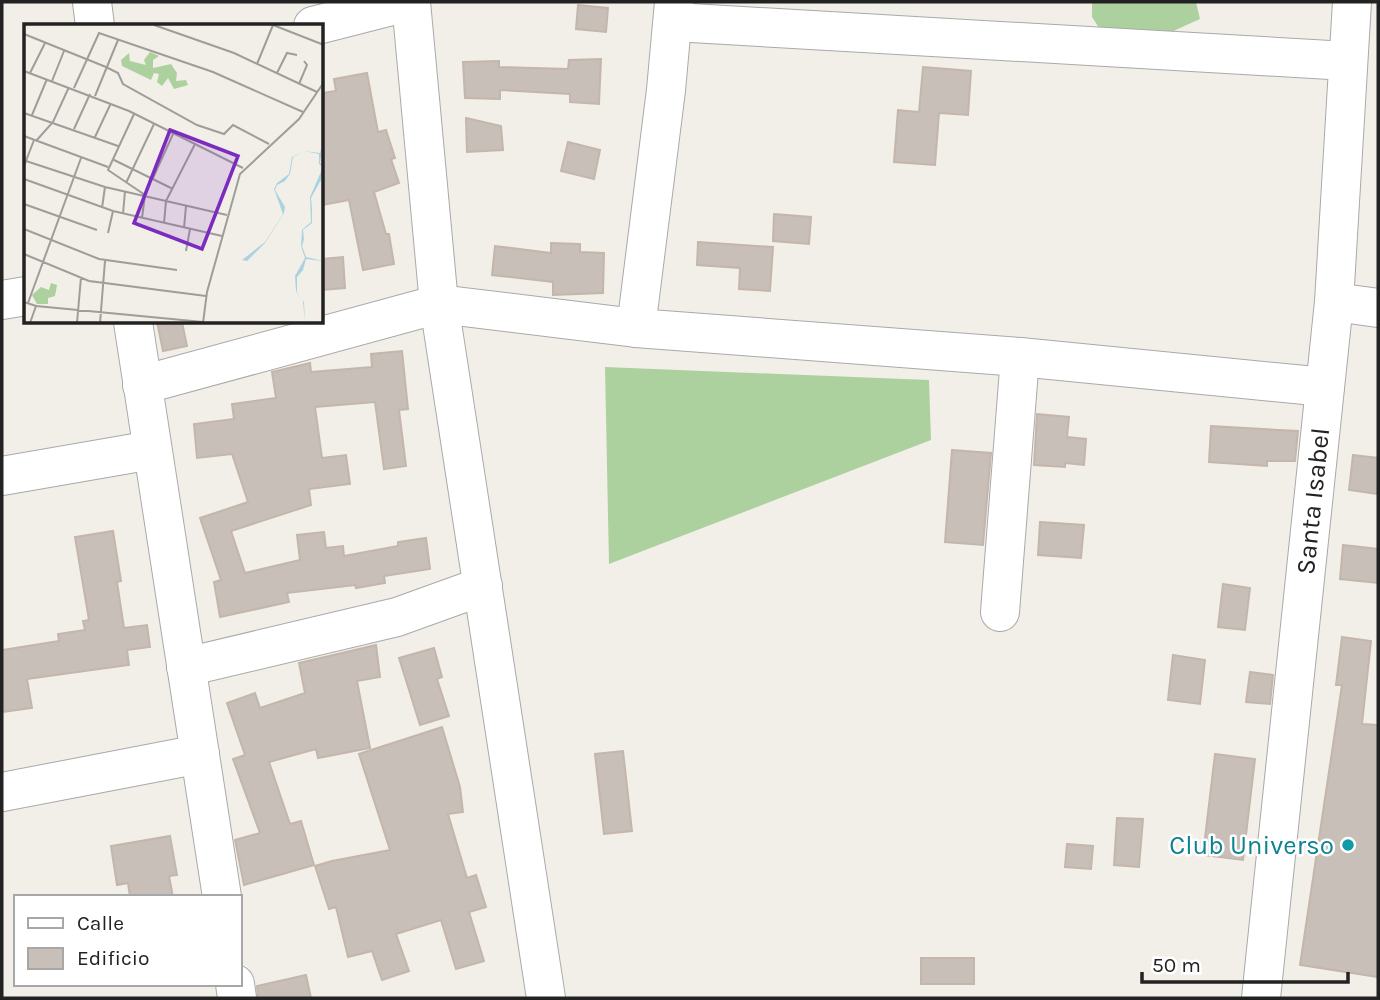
<svg xmlns="http://www.w3.org/2000/svg" width="1380" height="1000" viewBox="0 0 1380 1000" font-family="Karla,sans-serif">
<style>
.forest{fill:#add19e}
.building{fill:#c7bfb8;stroke:#c4b6ab;stroke-width:2}
.lines{fill:none;stroke-linecap:round;stroke-linejoin:round}
.minor-casing{stroke:#a9a9a9;stroke-width:40}
.minor{stroke:#fff;stroke-width:38}
.culture-dot{fill:#0f9aa8;stroke:#fff;stroke-width:2.5}
.labels{text-anchor:middle;dominant-baseline:central;stroke-width:5;stroke-linejoin:round;paint-order:stroke}
.street-label{font-size:26px;fill:#222;stroke:#fff}
.culture-label{font-size:26px;fill:#0d838f;stroke:#fff;text-anchor:end}
.inset-road{fill:none;stroke:#9f9d99;stroke-width:2}
.view{fill:#7b2cbf;fill-opacity:0.15;stroke:#7b2cbf;stroke-width:3.5}
.inset-edge{fill:none;stroke:#222;stroke-width:3.5}
</style>
<rect width="100%" height="100%" fill="#f2efe9"/>
<g class="forest">
<path d="M1092,2H1196L1200,19L1149,42L1103,34L1092,17Z"/>
<path d="M605,367L929,380L931,440L609,564Z"/>
</g>
<g class="building">
<path d="M578,5L608,8L606,32L576,29Z"/>
<path d="M601,59L599,104L570,102V94L500,90V99L465,98L463,62L499,61V67L568,69L569,60Z"/>
<path d="M923,67L971,71L968,115L939,113L935,165L894,162L898,110L919,112Z"/>
<path d="M367,73L378,132L386,130L395,158L391,159L399,183L374,192L386,234H389L394,264L363,270L349,200L322,205V93L336,91L334,79Z"/>
<path d="M466,118L501,126L503,150L467,152Z"/>
<path d="M568,142L600,150L594,179L561,171Z"/>
<path d="M774,214L811,217L809,244L773,241Z"/>
<path d="M698,242L773,247L770,291L739,289L740,268L697,265Z"/>
<path d="M551,243L580,244V252L604,253L603,293L553,295V282L492,275L495,246L551,253Z"/>
<path d="M343,257L345,288L322,290V259Z"/>
<path d="M157,322H182L187,346L163,351Z"/>
<path d="M402,351L408,409L399,410L406,466L384,469L375,402L315,407L322,458L346,455L350,484L309,489L311,505L231,531L245,573L300,560L297,535L324,532L326,548L343,546L344,556L398,546V542L426,538L430,569L384,576L385,583L356,588L355,585L287,593L289,602L220,617L214,582L221,580L200,518L248,502L232,454L197,458L194,424L234,419L232,404L276,398L272,372L310,363L311,372L372,367L371,354Z"/>
<path d="M1037,414L1069,417L1067,437L1086,439L1084,465L1065,463V467L1034,465Z"/>
<path d="M1211,426L1298,431L1295,461H1267V466L1209,462Z"/>
<path d="M952,450L991,453L983,545L945,542Z"/>
<path d="M1353,455L1378,458V494L1349,490Z"/>
<path d="M1040,522L1084,525L1081,558L1038,555Z"/>
<path d="M113,531L121,581L117,582L124,628L147,625L150,647L127,650L129,665L27,679L32,708L2,712V650L59,641L58,634L85,630L83,621L89,620L75,537Z"/>
<path d="M1343,545L1378,549V583L1340,579Z"/>
<path d="M1223,584L1250,588L1245,630L1218,627Z"/>
<path d="M1342,637L1371,641L1362,724L1378,725V977L1300,965L1342,685H1336Z"/>
<path d="M376,645L380,677L357,681L370,748L318,758L316,749L269,762L290,824L301,821L314,865L244,885L235,840L260,833L233,759L245,755L227,703L255,693L260,708L305,693L299,663Z"/>
<path d="M434,648L442,677L437,679L449,716L420,725L399,658Z"/>
<path d="M1173,655L1205,660L1200,704L1168,700Z"/>
<path d="M1250,672L1273,675L1270,704L1246,702Z"/>
<path d="M442,727L460,787L463,812L448,814L467,878L476,875L486,907L469,912L484,961L456,969L441,920L396,934L409,971L382,980L372,951L348,957L336,907L329,909L315,866L332,861L390,850L359,754Z"/>
<path d="M623,751L632,831L604,834L595,754Z"/>
<path d="M1215,754L1255,759L1243,860L1203,855Z"/>
<path d="M1117,818L1143,819L1139,867L1114,865Z"/>
<path d="M170,836L177,875L169,876L173,897H130L128,883L117,885L111,846Z"/>
<path d="M1067,844L1093,846L1091,869L1065,867Z"/>
<rect x="921" y="958" width="53" height="26"/>
<path d="M306,975L311,998H258L257,986Z"/>
</g>
<g class="lines">
<defs>
<g id="minor">
<path d="M92,2L95,26"/>
<path d="M411,2L439,304L546,998"/>
<path d="M674,22L1347,61"/>
<path d="M313,26L407,2"/>
<path d="M2,300L26,296"/>
<path d="M1334,302L1378,308"/>
<path d="M133,322L222,897"/>
<path d="M636,328L666,90L674,2"/>
<path d="M142,385L439,304L636,328L1020,357L1325,387"/>
<path d="M2,476L152,450"/>
<path d="M1000,612L1020,357"/>
<path d="M186,667L397,617L483,586"/>
<path d="M2,792L200,754"/>
<path d="M235,984L237,998"/>
<path d="M1261,998L1334,302L1352,2"/>
</g>
</defs>
<use href="#minor" class="minor-casing"/>
<use href="#minor" class="minor"/>
</g>
<circle class="culture-dot" cx="1348" cy="845" r="7"/>
<g class="labels">
<g class="street-label">
<text transform="translate(1313 501) rotate(-84)">Santa Isabel</text>
</g>
<g class="culture-label">
<text x="1334" y="845">Club Universo</text>
</g>
</g>
<g transform="translate(24 24)">
<rect width="299" height="299" fill="#f2efe9"/>
<path d="M126,28L135,32L129,36V44L147,40L153,49L152,57L162,56L164,61L150,65L144,54L138,62L133,58L135,50L130,49L127,56L98,42L97,36L105,29L106,37L122,41L120,36ZM27,259L33,261L31,272L24,274V280H13L8,271L17,263L25,266Z" fill="#add19e"/>
<path d="M299,119L296,139L299,141V144L297,156L287,174L288,184V199L279,206L280,215L278,222L282,233L299,237L282,235L279,246L273,253V269L280,278L281,299L279,277L272,267L271,252L281,234L277,222L278,206L287,198L286,173L299,143L295,140V130L280,127L269,133L266,150L261,157L253,161L251,166L261,183L260,189L241,219L223,237L218,236L241,218L259,190L250,165L253,159L265,150L268,133L280,127L296,129Z" fill="#aad3df"/>
<path class="inset-road" d="M130,1L210,29L293,68M249,1L300,21M0,10L82,43L94,49L99,60L173,101L200,110L209,101L245,120M233,40L249,1M0,47L105,87L219,144M6,49L21,19M253,49L263,29L273,31M28,57L40,27M275,60L283,41L280,37M50,64L75,9L189,48L279,88M71,72L94,16M0,89L94,122M110,90L84,146L121,171L118,194M8,91L23,55M50,105L66,70M0,112L84,143M71,113L87,79M12,117L29,98L45,63M88,135L149,165M2,137L81,163L203,191M0,142L10,116M129,154L149,110M0,155L89,187L198,212M102,159L130,100M0,180L73,206M78,184L81,163M99,190L101,167M140,199L142,177L171,120M160,204L162,182M0,205L75,235L153,246M84,209L89,187M162,227L166,205M0,230L65,257L182,272M0,278L12,282L6,299M4,279L57,134M12,282L179,298M53,299L57,253M76,299L81,237M179,299L183,268L216,150L275,95L300,58"/>
<path class="view" d="M146,106L214,132L178,225L110,199Z"/>
<rect width="299" height="299" class="inset-edge"/>
</g>
<rect width="1380" height="1000" fill="none" stroke="#222222" stroke-width="7"/>
<rect x="14" y="895" width="228" height="91" fill="#ffffff" stroke="#a7a7a7" stroke-width="2"/>
<rect x="28" y="918" width="35" height="10" fill="#ffffff" stroke="#a7a7a7" stroke-width="2"/>
<text x="77" y="930" font-size="21" fill="#222222">Calle</text>
<rect x="28" y="948" width="35" height="21" fill="#c7bfb8" stroke="#a7a7a7" stroke-width="2"/>
<text x="77" y="965" font-size="21" fill="#222222">Edificio</text>
<path d="M1142 972v10h206v-10" fill="none" stroke="#222222" stroke-width="3.5"/>
<text x="1152" y="972" font-size="21" fill="#222222" stroke="#ffffff" stroke-width="5" paint-order="stroke">50 m</text>
</svg>
